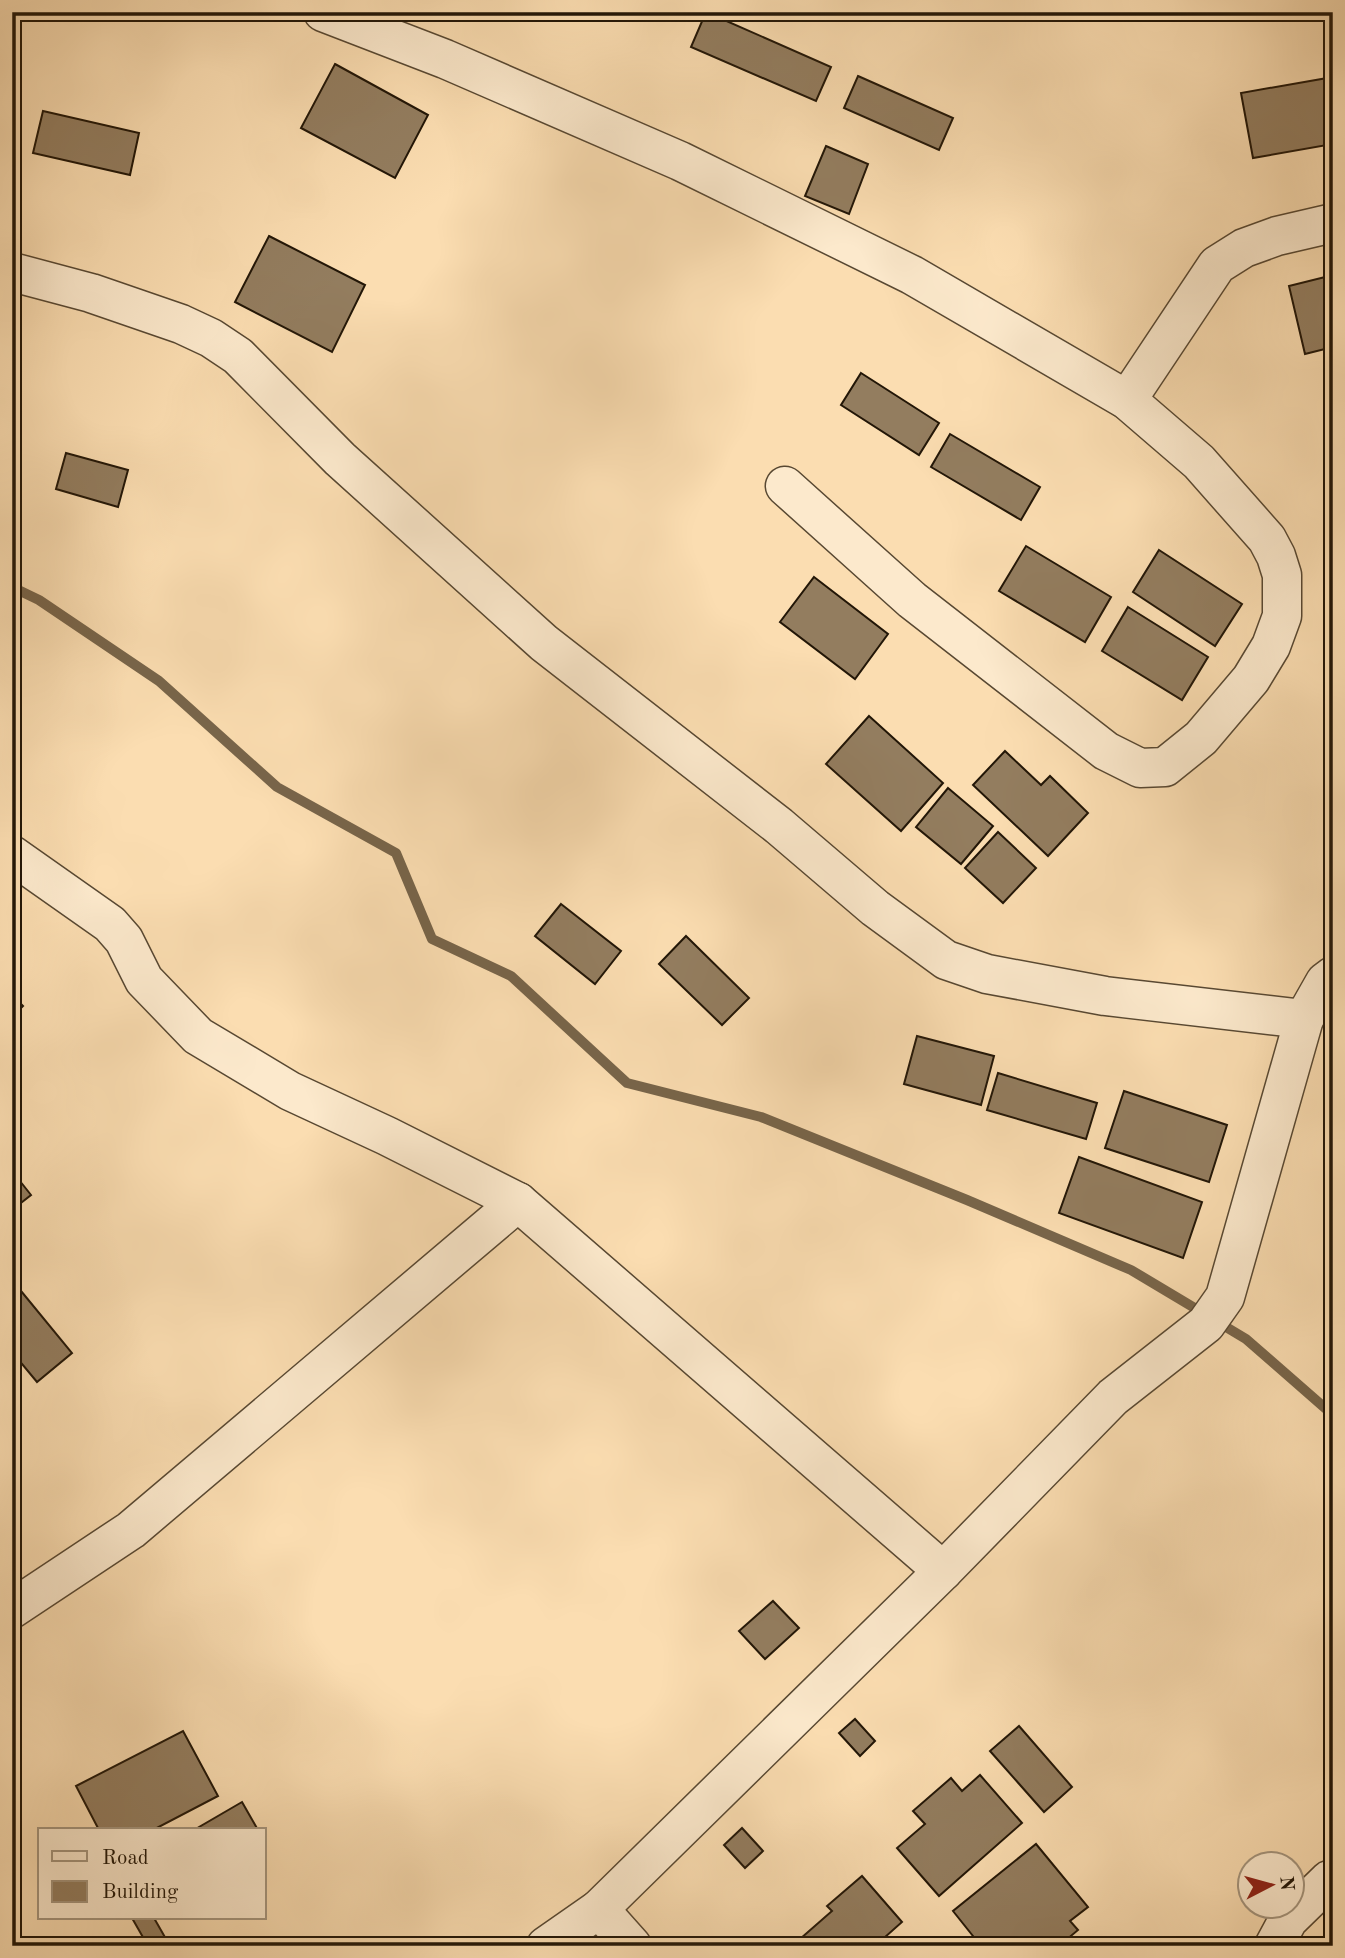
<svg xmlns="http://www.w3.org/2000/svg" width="1345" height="1958" viewBox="0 0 1345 1958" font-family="'Old Standard TT',serif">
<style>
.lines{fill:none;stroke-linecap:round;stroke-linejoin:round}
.stream{stroke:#78654a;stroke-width:10}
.building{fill:#937d5f;stroke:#221607;stroke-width:2}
.minor-casing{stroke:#584832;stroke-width:41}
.minor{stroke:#fce9cc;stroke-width:38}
</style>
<rect width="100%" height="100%" fill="#fbddb1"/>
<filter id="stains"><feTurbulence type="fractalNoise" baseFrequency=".00286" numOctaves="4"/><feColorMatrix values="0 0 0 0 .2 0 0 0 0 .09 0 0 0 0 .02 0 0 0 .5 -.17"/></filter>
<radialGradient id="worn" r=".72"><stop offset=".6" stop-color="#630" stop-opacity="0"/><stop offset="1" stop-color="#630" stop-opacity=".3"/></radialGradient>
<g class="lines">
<g class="stream">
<path d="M12,587L39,600L159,681L277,787L396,853L432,939L511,976L627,1083L761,1117L967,1200L1131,1270L1203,1313"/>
<path d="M1216,1321L1246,1339L1333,1415"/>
</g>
</g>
<g class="building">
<path d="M706,12L831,67L816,101L691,47Z"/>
<path d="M335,64L428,115L395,178L301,128Z"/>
<path d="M858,76L953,118L939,150L844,108Z"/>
<path d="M1333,77V144L1253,158L1241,93Z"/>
<path d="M43,111L139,133L130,175L33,153Z"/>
<path d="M826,146L868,164L849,214L805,196Z"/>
<path d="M269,236L365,285L332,352L235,302Z"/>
<path d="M1333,275V347L1305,354L1289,286Z"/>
<path d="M861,373L939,423L919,455L841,405Z"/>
<path d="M950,434L1040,487L1021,520L931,467Z"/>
<path d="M66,453L128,470L118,507L56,489Z"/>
<path d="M1026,546L1111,597L1085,642L999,591Z"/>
<path d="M1159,550L1242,604L1215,646L1133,592Z"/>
<path d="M814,577L888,634L855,679L780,622Z"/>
<path d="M1128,607L1208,657L1182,700L1102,651Z"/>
<path d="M869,716L943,783L901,831L826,764Z"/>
<path d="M1005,751L1041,785L1050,776L1088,813L1048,856L973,785Z"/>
<path d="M948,788L993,826L961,864L916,827Z"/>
<path d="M998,832L1036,868L1003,903L965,868Z"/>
<path d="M561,904L621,951L595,984L535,936Z"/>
<path d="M686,936L749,998L722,1025L659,964Z"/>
<path d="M12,995L23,1006L12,1017Z"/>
<path d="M917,1036L994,1056L981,1105L904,1084Z"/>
<path d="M998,1073L1097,1103L1086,1139L987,1110Z"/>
<path d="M1124,1091L1227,1125L1209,1182L1105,1148Z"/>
<path d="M1079,1157L1202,1202L1183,1258L1059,1213Z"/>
<path d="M12,1171L31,1195L12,1210Z"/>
<path d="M12,1280L72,1353L37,1382L12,1352Z"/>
<path d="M773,1601L799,1628L765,1659L739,1631Z"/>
<path d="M855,1719L875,1741L860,1756L839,1733Z"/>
<path d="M1019,1726L1072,1787L1044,1812L990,1751Z"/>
<path d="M183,1731L218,1796L153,1830H99L76,1786Z"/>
<path d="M980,1775L1022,1823L939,1896L897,1848L925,1824L913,1811L951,1778L962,1791Z"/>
<path d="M242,1802L258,1830H194Z"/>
<path d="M742,1828L763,1851L745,1868L724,1845Z"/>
<path d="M1036,1844L1088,1907L1070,1921L1078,1930L1059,1946H981L953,1911Z"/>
<path d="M862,1876L902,1922L875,1946H792L832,1911L827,1906Z"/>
<path d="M132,1918H154L170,1946H148Z"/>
</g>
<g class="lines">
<defs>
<g id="minor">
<path d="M323,12L445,59L680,161L912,275L1127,400L1199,462L1267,539L1276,556L1282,575V616L1271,646L1251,679L1201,738L1165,767L1140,768L1106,751L912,600L785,486"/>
<path d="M12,272L91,293L181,324L211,338L238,356L340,459L544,643L779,826L875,908L946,960L987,974L1105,996L1304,1019"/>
<path d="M1127,400L1217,265L1244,248L1277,236L1333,223"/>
<path d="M12,855L110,924L124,940L144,980L198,1036L290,1091L387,1136L518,1202L943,1571"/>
<path d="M12,1609L131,1530L518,1202"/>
<path d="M599,1909L632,1946"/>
<path d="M546,1946L599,1909L943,1571L1113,1397L1206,1324L1225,1297L1304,1019L1325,982L1333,976"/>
<path d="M1274,1946L1288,1920L1329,1880L1333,1879"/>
</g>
</defs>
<use href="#minor" class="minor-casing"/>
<use href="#minor" class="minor"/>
</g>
<rect width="1345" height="1958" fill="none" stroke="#fbddb1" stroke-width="42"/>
<rect x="14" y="14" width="1317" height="1930" fill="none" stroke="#221607" stroke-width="3.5"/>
<rect x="21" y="21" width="1303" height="1916" fill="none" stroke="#221607" stroke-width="2"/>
<rect x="38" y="1828" width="228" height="91" fill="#fce9cc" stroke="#a5957d" stroke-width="2"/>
<rect x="52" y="1851" width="35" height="10" fill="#fce9cc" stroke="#a5957d" stroke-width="2"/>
<text x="102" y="1864" font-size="21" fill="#221607">Road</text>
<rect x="52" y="1881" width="35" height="21" fill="#937d5f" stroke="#a5957d" stroke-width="2"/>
<text x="102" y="1898" font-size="21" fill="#221607">Building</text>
<g transform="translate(1271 1885) rotate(84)"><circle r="33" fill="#fce9cc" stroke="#a5957d" stroke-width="2"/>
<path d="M0-5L12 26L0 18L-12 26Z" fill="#8f2418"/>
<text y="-10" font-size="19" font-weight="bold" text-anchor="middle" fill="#221607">N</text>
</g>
<rect width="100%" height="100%" filter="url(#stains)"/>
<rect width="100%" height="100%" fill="url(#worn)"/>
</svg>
